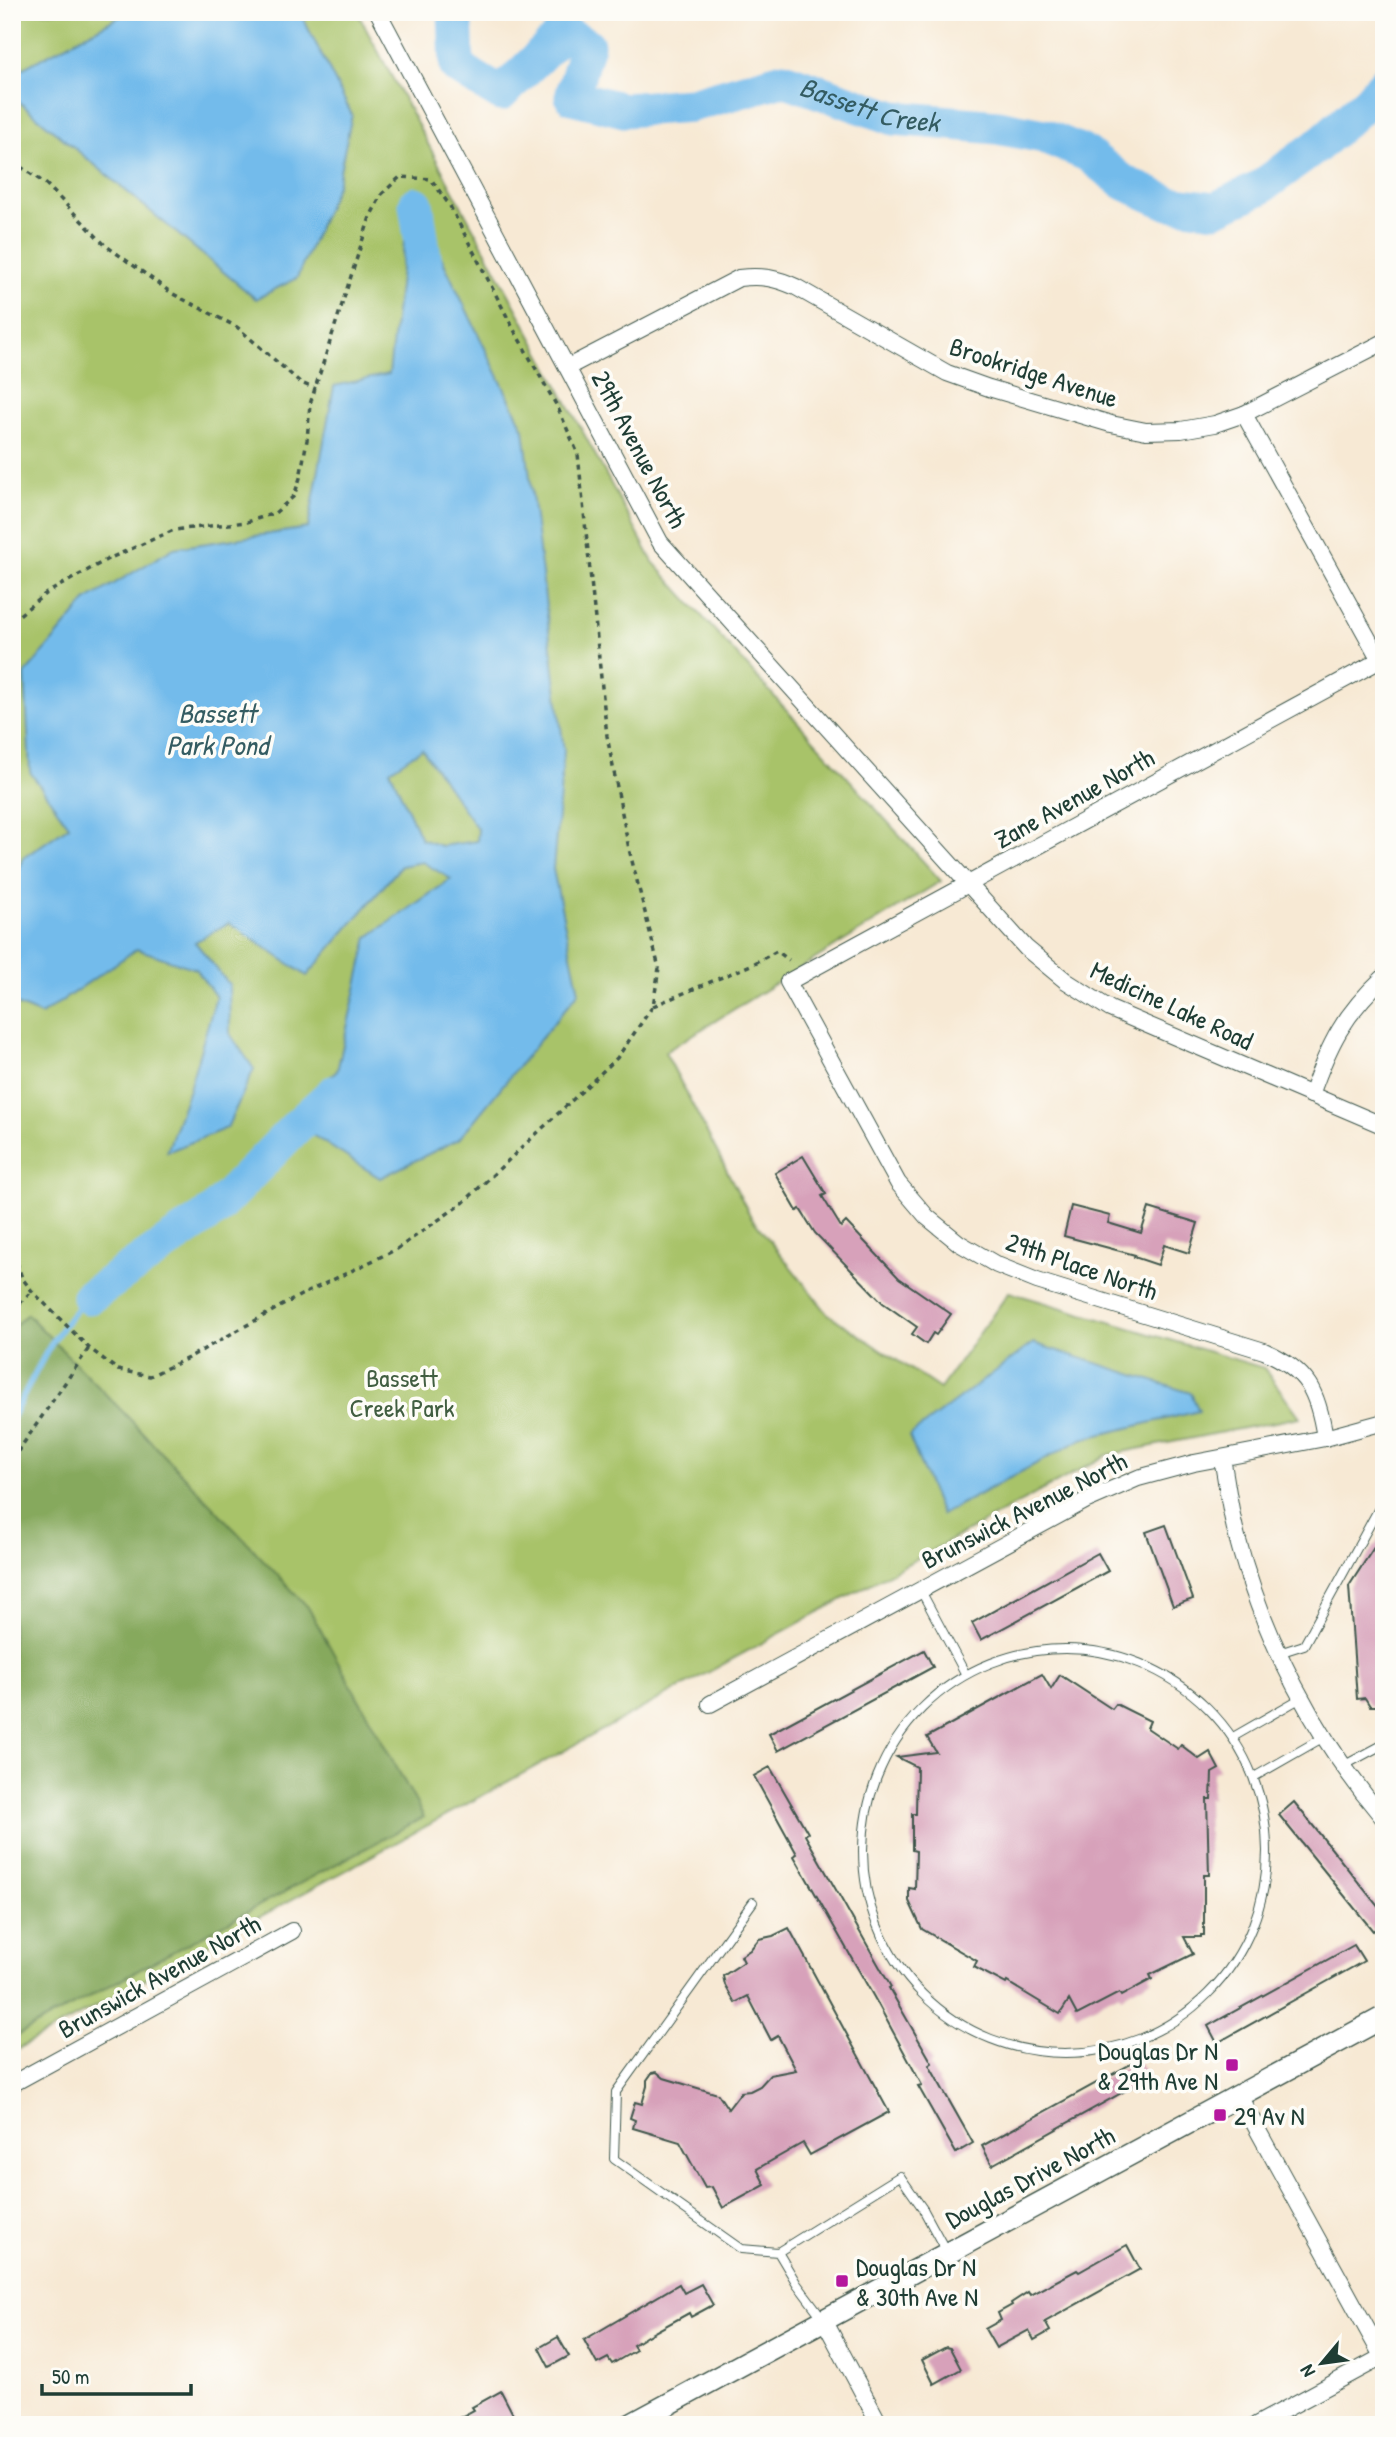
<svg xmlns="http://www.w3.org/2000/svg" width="1396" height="2437" viewBox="0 0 1396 2437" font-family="'Patrick Hand',sans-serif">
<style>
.green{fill:#a8c369;stroke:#64804e;stroke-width:2}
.forest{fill:#86a95d;stroke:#527348;stroke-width:2}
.water{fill:#73bbeb;stroke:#497c90;stroke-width:2;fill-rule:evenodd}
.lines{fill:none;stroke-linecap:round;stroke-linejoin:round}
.stream{stroke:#73bbeb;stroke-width:6}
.river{stroke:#73bbeb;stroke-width:35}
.building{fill:#d7a1ba}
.service-casing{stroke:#3f574c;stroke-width:10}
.minor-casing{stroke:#3f574c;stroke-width:18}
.tertiary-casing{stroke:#3f574c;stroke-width:24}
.path{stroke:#3f574c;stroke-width:3.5;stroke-dasharray:5 5;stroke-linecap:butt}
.service{stroke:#fff;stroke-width:8}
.minor{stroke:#fff;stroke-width:16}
.tertiary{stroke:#fff;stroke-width:21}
.poi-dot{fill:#b5179e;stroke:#fdfcf7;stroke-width:2.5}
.labels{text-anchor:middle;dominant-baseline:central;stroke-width:7;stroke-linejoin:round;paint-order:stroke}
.street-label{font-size:26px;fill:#1f3d34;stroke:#fdfcf7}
.park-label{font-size:26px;fill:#415e41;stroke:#fdfcf7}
.poi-label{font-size:26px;fill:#1f3d34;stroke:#fdfcf7;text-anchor:start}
.water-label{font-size:28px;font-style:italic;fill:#345c62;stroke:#fdfcf7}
</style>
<rect width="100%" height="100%" fill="#fdfcf7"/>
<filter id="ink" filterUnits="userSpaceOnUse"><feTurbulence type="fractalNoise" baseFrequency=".0143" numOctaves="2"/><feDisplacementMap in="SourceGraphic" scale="14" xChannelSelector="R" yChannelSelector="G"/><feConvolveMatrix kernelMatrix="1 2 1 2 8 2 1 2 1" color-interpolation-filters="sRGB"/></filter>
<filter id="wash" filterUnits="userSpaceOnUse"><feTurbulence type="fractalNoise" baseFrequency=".00686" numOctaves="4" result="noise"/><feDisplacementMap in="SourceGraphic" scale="28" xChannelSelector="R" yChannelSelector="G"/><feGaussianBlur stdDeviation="1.57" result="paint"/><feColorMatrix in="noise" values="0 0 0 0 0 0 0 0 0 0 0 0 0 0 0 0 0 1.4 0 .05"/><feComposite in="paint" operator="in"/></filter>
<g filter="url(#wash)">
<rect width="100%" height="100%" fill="#f7e9d4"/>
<path class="green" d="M12,12H357L653,562L941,881L665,1052L751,1217L828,1314L940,1389L1009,1292L1264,1368L1300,1417L1107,1455L12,2052Z"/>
<path class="forest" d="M27,1314L126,1415L308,1607L424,1817L12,2038V1328Z"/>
<g class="water">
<path d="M128,12H300L352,115L337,185L297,278L256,299L12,96V74Z"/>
<path d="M430,234L524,429L564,751L553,869L579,992L459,1139L380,1178L284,1117L337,1071L368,937L451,879L422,862L401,866L307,976L229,923L195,942L229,984L230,1034L254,1069L227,1128L167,1152L189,1089L216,997L196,969L137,949L41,1015L12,1003V883L23,858L69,826L30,772L25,674L87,600L174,548L308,528L334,386L389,374L404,242ZM422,749L478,830L477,841L441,846L421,839L390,770Z"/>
<path d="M1033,1343L1191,1393L1199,1411L1082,1439L941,1515L909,1436Z"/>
</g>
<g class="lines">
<path class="stream" d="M12,1417C36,1375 52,1330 89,1297"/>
<g class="river">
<path id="s1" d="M455,12L457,67L501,94L564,32L587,45L572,97L624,110L691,105L783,79L894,118L997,127L1044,136L1087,154L1125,183L1169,203L1215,209L1258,189L1316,147L1369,100L1384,83"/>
<path d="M416,204L428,283"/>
<path d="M89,1297L214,1211L298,1125L333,1093"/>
</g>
</g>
<g id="blocks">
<g class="building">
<path d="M803,1156L826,1194L822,1196L841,1227L846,1222L899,1278L951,1314L936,1335L933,1333L926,1344L912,1334L917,1327L883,1303L815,1233L800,1209L797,1211L775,1173Z"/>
<path d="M1071,1206L1110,1216L1108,1223L1141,1233L1149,1208L1198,1223L1189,1253L1164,1245L1158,1265L1134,1257L1135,1255L1064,1236Z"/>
<path d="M1166,1525L1193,1599L1173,1606L1146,1532Z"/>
<path d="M1384,1532V1706H1370L1365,1698L1357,1699L1349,1586Z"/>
<path d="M1098,1553L1108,1571L981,1640L972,1623Z"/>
<path d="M924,1650L933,1667L778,1751L769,1734Z"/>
<path d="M1042,1674L1051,1689L1060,1675L1112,1709L1116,1704L1150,1721L1147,1728L1178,1749L1181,1745L1199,1759L1210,1752L1219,1769L1212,1773L1211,1799H1207L1209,1875H1204V1935H1201V1937H1184L1193,1954L1150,1975L1152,1979L1121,1996L1119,1993L1077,2015L1069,2000L1060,2014L1007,1982L1006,1984L974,1967L977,1961L922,1929L909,1901V1888L915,1889L916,1851L912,1850V1814H916L917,1767L897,1757L936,1752L927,1737Z"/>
<path d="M770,1767L808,1833L805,1835L891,1987L889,1988L932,2063L929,2065L973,2143L956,2153L918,2086L922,2085L879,2006L794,1856L797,1854L754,1776Z"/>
<path d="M1294,1802L1384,1914V1922L1373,1931L1279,1815Z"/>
<path d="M789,1928L889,2112L810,2155L803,2143L757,2169L765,2185L723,2208L712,2187L705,2188L680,2142L633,2128L635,2120L630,2118L635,2102L642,2104L647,2086V2080L652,2073L657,2072L664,2078L718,2094L728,2109L741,2092L750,2091L760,2086L770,2075L796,2070L778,2036L771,2040L748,1996L735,2003L725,1985L723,1976L744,1962L741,1956L750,1950L759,1939L773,1936Z"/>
<path d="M1354,1945L1364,1961L1217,2043L1208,2026Z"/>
<path d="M1138,2060L1148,2078L992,2165L982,2146Z"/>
<path d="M1127,2245L1140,2269L1045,2322L1050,2331L1034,2340L1029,2330L996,2348L985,2329L1001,2320L998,2313L1012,2305L1011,2303L1028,2292L1030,2295L1077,2270L1079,2272Z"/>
<path d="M679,2284L684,2293L701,2284L713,2305L691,2317L689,2313L647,2336L633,2345L636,2350L612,2364L608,2358L597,2364L584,2340Z"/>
<path d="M558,2337L569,2356L549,2367L539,2348Z"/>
<path d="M946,2347L950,2348L961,2369L934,2384L922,2360Z"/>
<path d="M501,2391L516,2420L508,2425H446L474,2410L472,2407Z"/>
</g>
</g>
</g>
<g filter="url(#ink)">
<use href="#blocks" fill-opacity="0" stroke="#3f574c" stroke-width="2"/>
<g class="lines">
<defs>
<g id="service">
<path d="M920,1589L965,1673"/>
<circle cx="1065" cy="1851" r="202"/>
<path d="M1279,1653L1304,1645L1384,1499"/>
<path d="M1233,1737L1301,1698"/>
<path d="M1343,1766L1384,1744"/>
<path d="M1254,1777L1324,1737"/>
<path d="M753,1902L616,2092L614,2159L741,2249L778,2252L797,2284L824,2320"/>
<path d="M778,2252L900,2176L923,2209L947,2253"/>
</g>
<g id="minor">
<path d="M378,12L660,542L1026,948L1066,981L1110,1009L1384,1126"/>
<path d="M568,367L739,278C761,275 776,278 796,287L947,373L989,388L1111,424L1146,431L1181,430L1215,424L1244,414L1384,342"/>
<path d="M1244,414L1380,660"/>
<path d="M1311,1095C1329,1044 1344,1014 1384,977"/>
<path d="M1325,1438C1318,1392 1308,1370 1264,1351L1037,1281L997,1265L959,1243L927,1217L898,1183L788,982L1384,658"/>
<path d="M1222,1458C1227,1484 1230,1511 1237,1537C1264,1640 1315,1737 1384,1819"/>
<path d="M710,1704L1085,1501L1138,1478L1194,1463L1325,1438L1384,1422"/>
<path d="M12,2084L292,1931"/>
<path d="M1239,2096L1384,2360"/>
<path d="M824,2320L880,2425"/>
<path d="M1256,2425L1382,2357"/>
</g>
<path id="tertiary" d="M630,2425L1384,2017"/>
</defs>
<use href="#service" class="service-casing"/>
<use href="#minor" class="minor-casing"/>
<use href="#tertiary" class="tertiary-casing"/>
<g class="path">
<path d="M12,161L46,184L105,245L173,294L237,327L301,383L316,389"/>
<path d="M12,621L45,594L108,559L174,530L247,522L275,513L294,496L300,478L307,440L310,404L370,217L382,194L400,177L431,179L450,206L514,330L558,408L578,454L607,736L629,849L659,968L653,1006L617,1058L464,1202L397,1249L301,1295L188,1358L150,1376L118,1370L89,1348L32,1291L22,1278L12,1248"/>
<path d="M653,1006L751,965L777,951L789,960"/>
<path d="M12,1311L32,1291"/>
<path d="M12,1460L89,1348"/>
</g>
<use href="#service" class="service"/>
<use href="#minor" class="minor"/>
<use href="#tertiary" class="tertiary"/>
</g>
</g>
<g class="poi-dot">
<rect x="1225" y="2058" width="14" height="14" rx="3.5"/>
<rect x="1213" y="2108" width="14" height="14" rx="3.5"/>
<rect x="835" y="2274" width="14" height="14" rx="3.5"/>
</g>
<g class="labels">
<g class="street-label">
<text transform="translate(1034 372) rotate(18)">Brookridge Avenue</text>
<text transform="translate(640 449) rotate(62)">29th Avenue North</text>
<text transform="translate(1074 798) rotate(-29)">Zane Avenue North</text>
<text transform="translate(1172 1005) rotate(25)">Medicine Lake Road</text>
<text transform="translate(1082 1266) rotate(19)">29th Place North</text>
<text transform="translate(1024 1510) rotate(-27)">Brunswick Avenue North</text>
<text transform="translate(159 1976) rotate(-29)">Brunswick Avenue North</text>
<text transform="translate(1030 2177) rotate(-28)">Douglas Drive North</text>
</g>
<g class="park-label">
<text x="402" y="1377">Bassett<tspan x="402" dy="30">Creek Park</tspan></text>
</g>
<g class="poi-label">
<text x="1218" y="2050" text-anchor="end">Douglas Dr N<tspan x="1218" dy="30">&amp; 29th Ave N</tspan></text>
<text x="1234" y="2115">29 Av N</text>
<text x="856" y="2266">Douglas Dr N<tspan x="856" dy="30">&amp; 30th Ave N</tspan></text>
</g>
<g class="water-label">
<text stroke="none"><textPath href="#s1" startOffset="583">Bassett Creek</textPath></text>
<text x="217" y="713">Bassett<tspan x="217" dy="32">Park Pond</tspan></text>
</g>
</g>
<rect width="1396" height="2437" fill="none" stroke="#fdfcf7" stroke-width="42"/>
<g transform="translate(1322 2363) rotate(241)" stroke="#fdfcf7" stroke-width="5" paint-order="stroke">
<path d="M0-5L12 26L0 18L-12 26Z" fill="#1f3d34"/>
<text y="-10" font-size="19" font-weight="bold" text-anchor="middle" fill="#1f3d34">N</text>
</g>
<path d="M42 2384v10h149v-10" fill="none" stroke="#1f3d34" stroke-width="3.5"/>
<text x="52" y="2384" font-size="21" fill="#1f3d34" stroke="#fdfcf7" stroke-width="5" paint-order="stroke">50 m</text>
</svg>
